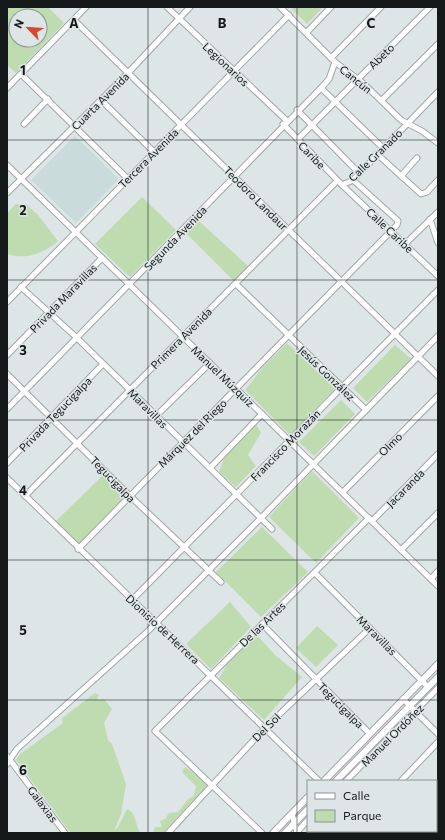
<svg xmlns="http://www.w3.org/2000/svg" width="445" height="840" viewBox="0 0 445 840" font-family="Commissioner,sans-serif">
<style>
.built{fill:#cadbdc}
.green{fill:#bfdcb1;fill-rule:evenodd}
.lines{fill:none;stroke-linecap:round;stroke-linejoin:round}
.minor-casing{stroke:#a0a7a8;stroke-width:7}
.major-casing{stroke:#a0a7a8;stroke-width:8}
.minor{stroke:#fff;stroke-width:5}
.major{stroke:#fff;stroke-width:6}
.grid{fill:none;stroke:#161919;stroke-width:1;stroke-opacity:0.55}
.labels{text-anchor:middle;dominant-baseline:central;stroke-width:3;stroke-linejoin:round;paint-order:stroke}
.street-label{font-size:11px;fill:#161919;stroke:#dde5e6}
.grid-label{font-size:13px;text-anchor:middle;font-weight:bold;fill:#161919;stroke:#dde5e6;stroke-width:3;stroke-linejoin:round;paint-order:stroke}
</style>
<rect width="100%" height="100%" fill="#dde5e6"/>
<path class="built" d="M75,136L119,179L76,223L31,180Z"/>
<g class="green">
<path d="M7,7H48L64,23L16,73L7,65ZM16,16H40V40H16Z"/>
<path d="M290,7H323L307,24Z"/>
<path d="M142,197L176,230L130,277L95,244Z"/>
<path d="M16,204H26L38,215L58,241C43,254 26,260 7,254V213Z"/>
<path d="M199,221L248,266L234,281L186,233Z"/>
<path d="M287,343L335,389L292,433L289,434L245,390L263,367Z"/>
<path d="M395,345L411,359L367,402L353,388Z"/>
<path d="M341,400L355,414L314,456L299,442Z"/>
<path d="M256,424L261,433L248,455L256,466L236,487L219,472L224,458Z"/>
<path d="M312,471L359,518L316,563L269,517Z"/>
<path d="M104,474L126,497L78,546L55,522Z"/>
<path d="M262,527L308,572L261,617L216,572Z"/>
<path d="M230,602L251,627L211,669L186,644Z"/>
<path d="M317,626L338,645L316,667L296,648Z"/>
<path d="M256,634L275,655L302,677L264,720L219,678L228,663Z"/>
<path d="M95,693L99,695L97,698L99,700L104,699L112,709L104,723L108,740L112,744L126,784L121,814L114,831L118,827L127,809C137,813 135,826 141,833H73L69,831L16,760L20,754L63,723L61,719Z"/>
<path d="M185,767L195,773L209,786L166,833H151L154,831L155,827H162L160,821L165,819L169,813L178,812L188,799L194,796L196,786L182,772Z"/>
</g>
<g class="lines">
<defs>
<g id="minor">
<path d="M167,7L287,121"/>
<path d="M280,7L335,62L363,83L401,120L422,131L438,143"/>
<path d="M74,20L438,376"/>
<path d="M307,32L331,7"/>
<path d="M331,58L381,7"/>
<path d="M21,74L128,179"/>
<path d="M7,88L86,7"/>
<path d="M321,88L383,148"/>
<path d="M101,100L154,152"/>
<path d="M382,100L438,44"/>
<path d="M297,110L359,173"/>
<path d="M24,124L48,99"/>
<path d="M283,124L342,185L438,276"/>
<path d="M298,139L430,7"/>
<path d="M377,154L421,194L427,192L438,180"/>
<path d="M7,165L438,586"/>
<path d="M401,176L417,158"/>
<path d="M342,185L353,180L438,92"/>
<path d="M7,193L128,73L190,7"/>
<path d="M430,219L438,243"/>
<path d="M405,244L438,212"/>
<path d="M236,284L366,410"/>
<path d="M21,287L77,338L272,529"/>
<path d="M7,302L289,15"/>
<path d="M7,355L102,258"/>
<path d="M7,374L130,496L221,582"/>
<path d="M7,409L321,88L329,79L335,62"/>
<path d="M156,416L210,363"/>
<path d="M7,463L103,364"/>
<path d="M210,468L262,414"/>
<path d="M7,478L319,781"/>
<path d="M343,492L438,396"/>
<path d="M25,496L337,181"/>
<path d="M372,521L438,454"/>
<path d="M78,549L397,225L398,221L396,219L353,180"/>
<path d="M401,550L438,513"/>
<path d="M315,573L428,687"/>
<path d="M431,579L438,571"/>
<path d="M132,600L438,290"/>
<path d="M262,624L370,734"/>
<path d="M403,699L438,734"/>
<path d="M7,756L65,833"/>
<path d="M7,764L17,749L148,631L261,518L438,336"/>
<path d="M346,781L438,688"/>
<path d="M401,781L438,742"/>
<path d="M436,794L438,792"/>
<path d="M292,814L297,833"/>
<path d="M373,831L375,833"/>
<path d="M393,831L395,833"/>
<path d="M168,833L265,728L370,628"/>
<path d="M262,833L155,731L369,518"/>
<path d="M296,833L308,820"/>
<path d="M347,833L349,831"/>
</g>
<g id="major">
<path d="M324,781L438,664"/>
<path d="M336,781L438,677"/>
<path d="M273,833L308,797"/>
<path d="M285,833L308,809"/>
</g>
</defs>
<use href="#minor" class="minor-casing"/>
<use href="#major" class="major-casing"/>
<use href="#minor" class="minor"/>
<use href="#major" class="major"/>
</g>
<path class="grid" d="M148,7V833M297,7V833M7,140H438M7,280H438M7,420H438M7,560H438M7,700H438"/>
<g class="labels">
<g class="street-label">
<text transform="translate(381 56) rotate(-45)">Abeto</text>
<text transform="translate(226 64) rotate(43)">Legionarios</text>
<text transform="translate(356 79) rotate(39)">Cancún</text>
<text transform="translate(100 101) rotate(-45)">Cuarta Avenida</text>
<text transform="translate(312 155) rotate(46)">Caribe</text>
<text transform="translate(375 155) rotate(-44)">Calle Granado</text>
<text transform="translate(148 158) rotate(-45)">Tercera Avenida</text>
<text transform="translate(256 198) rotate(45)">Teodoro Landaur</text>
<text transform="translate(390 230) rotate(43)">Calle Caribe</text>
<text transform="translate(175 238) rotate(-46)">Segunda Avenida</text>
<text transform="translate(63 298) rotate(-46)">Privada Maravillas</text>
<text transform="translate(181 338) rotate(-45)">Primera Avenida</text>
<text transform="translate(327 373) rotate(44)">Jesús González</text>
<text transform="translate(223 376) rotate(44)">Manuel Múzquiz</text>
<text transform="translate(148 408) rotate(45)">Maravillas</text>
<text transform="translate(55 414) rotate(-46)">Privada Tegucigalpa</text>
<text transform="translate(192 433) rotate(-45)">Márquez del Riego</text>
<text transform="translate(390 444) rotate(-45)">Olmo</text>
<text transform="translate(285 445) rotate(-46)">Francisco Morazán</text>
<text transform="translate(113 479) rotate(46)">Tegucigalpa</text>
<text transform="translate(405 488) rotate(-45)">Jacaranda</text>
<text transform="translate(262 624) rotate(-44)">De las Artes</text>
<text transform="translate(163 629) rotate(43)">Dionisio de Herrera</text>
<text transform="translate(377 635) rotate(45)">Maravillas</text>
<text transform="translate(341 705) rotate(45)">Tegucigalpa</text>
<text transform="translate(266 727) rotate(-45)">Del Sol</text>
<text transform="translate(392 735) rotate(-45)">Manuel Ordóñez</text>
<text transform="translate(43 804) rotate(53)">Galaxias</text>
</g>
</g>
<g class="grid-label">
<text x="74" y="28">A</text>
<text x="222" y="28">B</text>
<text x="371" y="28">C</text>
<text x="23" y="75">1</text>
<text x="23" y="215">2</text>
<text x="23" y="355">3</text>
<text x="23" y="495">4</text>
<text x="23" y="635">5</text>
<text x="23" y="775">6</text>
</g>
<rect width="445" height="840" fill="none" stroke="#161919" stroke-width="16"/>
<rect x="307" y="780" width="130" height="52" fill="#dde5e6" stroke="#8d9394"/>
<rect x="315" y="793" width="20" height="6" fill="#ffffff" stroke="#8d9394"/>
<text x="343" y="800" font-size="12" fill="#161919">Calle</text>
<rect x="315" y="810" width="20" height="12" fill="#bfdcb1" stroke="#8d9394"/>
<text x="343" y="820" font-size="12" fill="#161919">Parque</text>
<g transform="translate(28 28) rotate(295)"><circle r="19" fill="#dde5e6" stroke="#8d9394"/>
<path d="M0-3L7 15L0 10L-7 15Z" fill="#d54a2e"/>
<text y="-6" font-size="11" font-weight="bold" text-anchor="middle" fill="#161919">N</text>
</g>
</svg>
